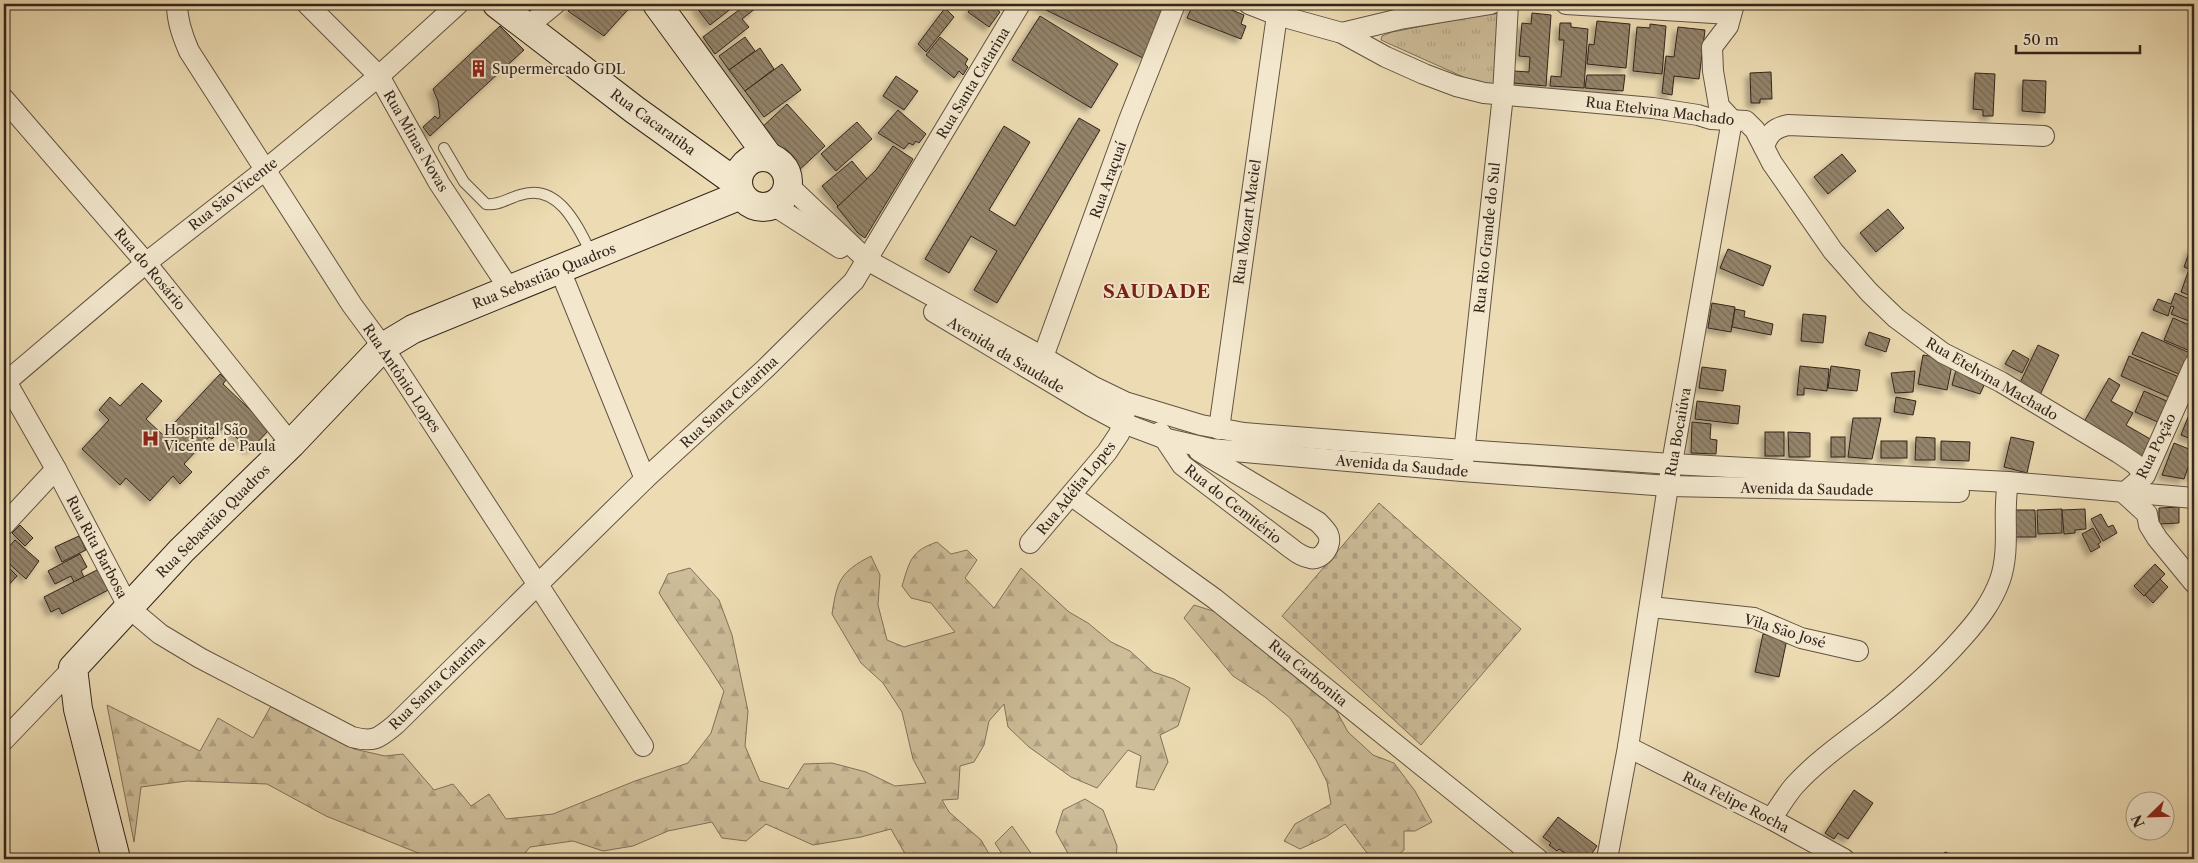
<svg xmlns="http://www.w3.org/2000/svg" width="2198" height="863" viewBox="0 0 2198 863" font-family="'Libre Caslon Text',serif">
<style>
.forest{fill:url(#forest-firs);stroke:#80715a}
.cemetery{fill:url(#cemetery-stones);stroke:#80715a}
.park{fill:url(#park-tufts);stroke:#80715a}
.garden{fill:#cdbd99;stroke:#80715a}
.building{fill:url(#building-back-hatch);stroke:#33251c;filter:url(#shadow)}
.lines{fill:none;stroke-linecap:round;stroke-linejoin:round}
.lane-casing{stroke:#625342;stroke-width:12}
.street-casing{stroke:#625342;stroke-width:22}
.secondary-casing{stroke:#33251c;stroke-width:30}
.lane{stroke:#f3e8ce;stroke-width:10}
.street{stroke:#f3e8ce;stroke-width:20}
.secondary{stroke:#f3e8ce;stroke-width:28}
.labels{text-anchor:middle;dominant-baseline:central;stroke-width:4;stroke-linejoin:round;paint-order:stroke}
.poi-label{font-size:14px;fill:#33251c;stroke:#f3e8ce;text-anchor:start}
.street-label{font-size:14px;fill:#33251c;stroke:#f3e8ce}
.district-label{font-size:19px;font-weight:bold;letter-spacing:1px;fill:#7a1f14;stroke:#f3e8ce}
</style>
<defs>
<pattern id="forest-firs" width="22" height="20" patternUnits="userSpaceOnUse" patternTransform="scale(1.25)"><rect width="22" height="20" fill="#cdbd99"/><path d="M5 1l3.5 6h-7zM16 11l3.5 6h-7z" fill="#b0a283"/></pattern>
<pattern id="cemetery-stones" width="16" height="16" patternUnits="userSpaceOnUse" patternTransform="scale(1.25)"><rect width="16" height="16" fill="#cdbd99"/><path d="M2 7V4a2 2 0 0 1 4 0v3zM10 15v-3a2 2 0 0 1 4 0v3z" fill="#b0a283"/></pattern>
<pattern id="park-tufts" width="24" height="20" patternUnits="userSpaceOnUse" patternTransform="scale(1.25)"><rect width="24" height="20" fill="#cdbd99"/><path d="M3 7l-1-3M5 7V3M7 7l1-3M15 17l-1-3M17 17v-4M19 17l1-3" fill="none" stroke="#b0a283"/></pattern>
<pattern id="building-back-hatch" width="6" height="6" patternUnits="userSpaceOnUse" patternTransform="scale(1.25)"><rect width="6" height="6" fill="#94846b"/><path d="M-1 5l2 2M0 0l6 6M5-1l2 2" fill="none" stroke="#796c57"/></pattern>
<filter id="shadow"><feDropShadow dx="-4.5" dy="4.5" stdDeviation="2.5" flood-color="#0004"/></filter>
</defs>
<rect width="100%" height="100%" fill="#eddcb3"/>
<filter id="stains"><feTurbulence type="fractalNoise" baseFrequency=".004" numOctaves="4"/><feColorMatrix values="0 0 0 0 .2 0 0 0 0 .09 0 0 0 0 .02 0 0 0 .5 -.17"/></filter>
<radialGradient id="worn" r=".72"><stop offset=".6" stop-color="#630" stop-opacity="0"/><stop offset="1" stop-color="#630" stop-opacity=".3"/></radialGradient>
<g class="forest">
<path d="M937,542L951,554L967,550L977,560L965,578L994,608L1021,568L1069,612L1088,623L1111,642L1130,651L1153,672L1174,679L1190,688L1178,726L1160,735L1168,762L1154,790L1136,787L1141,756L1128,750L1097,788L1071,777L1029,747L1008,727L1004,704L989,721L984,745L974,762L960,766L958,799L942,800L949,812L981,840L992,859H908L891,829L861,837L813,845L766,824L746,841L722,838L712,822L668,831L633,846L603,851L573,841L530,847L520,859H433L326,816L267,784L187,781L141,787L134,842L107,705L200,751L218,718L253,738L272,704L354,749L385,756L403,754L434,790L453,784L471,806L489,794L506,819L553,814L635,781L688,763L711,733L724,691C704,657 679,627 659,593L668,574L690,568L719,600L732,635L748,711L745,746L760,781L788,789L804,764L832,763L866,772L895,786L926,783L913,759L902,712L883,683L861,663L832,614C837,581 840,572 871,556L880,575L878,605L887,640L904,647L955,632L931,603L911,598L902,586C910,560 911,551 937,542Z"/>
<path d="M1194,605L1216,612L1331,701L1348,732L1373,755L1394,763L1415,791L1432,822L1415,831H1404V850L1393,859L1367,853L1345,824L1326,837L1300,849L1284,841L1295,824L1331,804L1327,782L1316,760L1290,718L1265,697L1233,676L1184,618Z"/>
<path d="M1085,799L1103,810L1117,846L1116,859H1071L1056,832L1063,810Z"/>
<path d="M1012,826L1035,859H1005L995,843Z"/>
</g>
<path class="cemetery" d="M1379,503L1521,629L1421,745L1282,616Z"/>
<path class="park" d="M1491,13H1497L1499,19L1494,82L1492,85L1479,84L1381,40L1382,36L1392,32Z"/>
<path class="garden" d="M1476,460L1661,471L1660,476L1477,464Z"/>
<g class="building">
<path d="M508,4H534L521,15Z"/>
<path d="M577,4H633L604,36L568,11Z"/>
<path d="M700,4H737L710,25L696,7Z"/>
<path d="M747,4H753L756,8L742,19L749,27L715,54L703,37Z"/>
<path d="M974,4H989L1000,12L989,27L968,12Z"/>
<path d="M1034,4H1165L1145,59Z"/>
<path d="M1181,4H1217L1244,15L1241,24L1246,26L1241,39L1187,18L1191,9Z"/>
<path d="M945,8L954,17L926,52L918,44Z"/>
<path d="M1532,13L1551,15L1546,86L1513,83L1514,71L1529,72L1530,57L1519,56L1522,23L1531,24Z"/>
<path d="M1040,16L1118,64L1091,108L1012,60Z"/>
<path d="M1597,21L1630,24L1626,68L1587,64L1589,44L1594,45Z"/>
<path d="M1560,23H1571V27L1588,29L1584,88L1550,86L1551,76L1561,77L1564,40H1559Z"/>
<path d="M1650,24L1666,26L1662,74L1633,71L1637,27L1650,28Z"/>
<path d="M500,26L524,50L430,136L423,127L435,116L438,119L440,116L438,101L433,89Z"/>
<path d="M1678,27L1705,30L1699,79L1674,76L1672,95L1662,93L1666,56L1674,57Z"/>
<path d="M745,37L755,51L729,70L719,56Z"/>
<path d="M940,37L968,59L965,64L968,67L963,75L959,71L954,78L926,55Z"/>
<path d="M760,48L774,69L745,91L729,70Z"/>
<path d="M782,64L801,90L764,117L745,91Z"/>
<path d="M1771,72L1772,99H1760V103H1751L1750,73Z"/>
<path d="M1975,73L1995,74L1993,116H1983V110L1973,109Z"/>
<path d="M1587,75H1625L1623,91L1585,88Z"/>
<path d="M896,76L918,91L904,110L883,96Z"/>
<path d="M2023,80L2046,81L2045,113L2022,111Z"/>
<path d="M787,104L825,146L796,173L758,131Z"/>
<path d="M898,110L926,134L919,143L916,141L913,145L909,143L904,149L878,133Z"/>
<path d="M1079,118L1100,130L997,303L974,290L997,251L971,236L949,273L925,259L1004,126L1030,142L989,210L1015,226Z"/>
<path d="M857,122L872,139L836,171L821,154Z"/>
<path d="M893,146L913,159L865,238L858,233L837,207L876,170Z"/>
<path d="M1842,154L1856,171L1828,194L1814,177Z"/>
<path d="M852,161L867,179L838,206L822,186Z"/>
<path d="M1888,209L1904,228L1876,252L1860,233Z"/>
<path d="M2191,247L2194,248V271L2184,267Z"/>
<path d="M1728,249L1771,266L1763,286L1720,268Z"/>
<path d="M2188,272L2194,275V297L2181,292Z"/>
<path d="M2175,293L2194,301V323L2171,314L2174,307L2171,306L2168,316L2153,310L2158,299L2171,304Z"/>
<path d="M1712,303L1735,307L1731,332L1708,328Z"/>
<path d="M1735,309L1745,311L1744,317L1773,324L1771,335L1732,327Z"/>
<path d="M1803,314L1826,316L1823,343L1801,341Z"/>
<path d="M2173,318L2194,327V341L2190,351L2164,340Z"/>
<path d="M1869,332L1890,339L1886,352L1865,345Z"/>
<path d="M2142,332L2190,353L2181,375L2132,354Z"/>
<path d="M2038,345L2059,355L2040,395L2019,385Z"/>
<path d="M2013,350L2029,359L2022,373L2005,364Z"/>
<path d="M1923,355L1953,360L1947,390L1918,384Z"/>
<path d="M2129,356L2179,377L2171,398L2121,376Z"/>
<path d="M1800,366L1829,369L1827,391L1804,388V395H1797Z"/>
<path d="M1831,366L1860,370L1857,391L1828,388Z"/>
<path d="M1957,366L1987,379L1980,394L1952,385Z"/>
<path d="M1702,367L1726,370L1723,391L1699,388Z"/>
<path d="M1915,371L1913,392L1895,393L1891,373Z"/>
<path d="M220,374L226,380L223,384L270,429L250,450L224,426L212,439L209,437L184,464L192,472L180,484L173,476L150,501L126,478L120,485L82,449L109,420L99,410L110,397L120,406L142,383L162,401L146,419L163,435Z"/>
<path d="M2109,378L2120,385L2111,401L2133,413L2126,425L2152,440L2143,457L2084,422Z"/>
<path d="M2144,391L2169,402L2160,423L2135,412Z"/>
<path d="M1896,397L1916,401L1913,415L1894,412Z"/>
<path d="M1697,401L1740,406L1738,424L1695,419Z"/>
<path d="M2188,417L2194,419V440L2181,435Z"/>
<path d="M1853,418H1881L1872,459L1848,457Z"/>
<path d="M1692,422L1711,424L1710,439L1717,440L1716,454L1691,453Z"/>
<rect x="1765" y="432" width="19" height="24"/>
<path d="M1788,432L1810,433V457H1789Z"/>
<rect x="1831" y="437" width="14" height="20"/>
<path d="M1916,437L1935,438V460H1915Z"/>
<path d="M2011,437L2034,442L2027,473L2004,467Z"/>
<rect x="1881" y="441" width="26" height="17"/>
<path d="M1941,441L1970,442L1969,461L1941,460Z"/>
<path d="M2174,443L2194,451L2184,479L2162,475Z"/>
<path d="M2194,460V477L2189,476Z"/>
<path d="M2179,507V523L2159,524V508Z"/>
<path d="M2062,509V533L2038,534L2037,510Z"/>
<path d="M2085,509L2086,529L2075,530V533L2064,534L2062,510Z"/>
<path d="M2012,510H2035L2036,537H2013Z"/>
<path d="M2101,514L2108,527L2113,525L2117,533L2103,541L2091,519Z"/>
<path d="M20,525L33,538L25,546L12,533Z"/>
<path d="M2093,528L2101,542L2098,544L2100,547L2091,552L2082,534Z"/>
<path d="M79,536L86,550L62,562L55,547Z"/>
<path d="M15,540L39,561L26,579L4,559V552Z"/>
<path d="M80,554L87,567L81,571L84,577L74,582L71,576L55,584L48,571Z"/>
<path d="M4,563L17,576L4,590Z"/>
<path d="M2155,564L2165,574L2144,596L2134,586Z"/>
<path d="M101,568L112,588L62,614L59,608L51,612L44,597Z"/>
<path d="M2160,579L2168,587L2153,603L2145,595Z"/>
<path d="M1763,634L1787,639L1779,677L1755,672Z"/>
<path d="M1854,790L1873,803L1848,839L1838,833L1834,839L1825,833Z"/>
<path d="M1558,817L1597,846L1588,859H1573L1559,849L1557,851L1549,845L1551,843L1543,837Z"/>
<path d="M1945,852L1963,859H1943Z"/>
</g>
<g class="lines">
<defs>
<path id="lane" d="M444,148L464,182L486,204C498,206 509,198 520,195C559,182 578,227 592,255"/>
<g id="street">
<path d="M177,4C177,21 182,35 189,51L352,305L383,347L643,746"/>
<path d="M307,4L379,76L439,183L510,290"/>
<path d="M1249,4L1277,15L1342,33L1386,57L1424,74L1456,86L1484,93L1653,108L1698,115L1711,119L1746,121L1755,130L1772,163L1833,251L1869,292L1896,318L1943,353L2001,382L2119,453L2135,464L2145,475"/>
<path d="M1566,4L1730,14"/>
<path d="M527,27L555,4"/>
<path d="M1342,33L1400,19L1491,4"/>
<path d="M4,99L146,263L291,444"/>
<path d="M1764,147C1768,134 1774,128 1788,125L2044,136"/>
<path d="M788,185L867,260L1043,357L1094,387L1125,402L1201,425L1244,433L1464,450L1672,464L2008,482L2194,498"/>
<path d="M773,205L840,248"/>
<path d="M560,270L645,479"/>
<path d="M934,312L1091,406L1123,423L1163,438L1211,449L1462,471L1668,486L1959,492"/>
<path d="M1043,357L1129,120L1175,4"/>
<path d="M2194,365L2145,475L2124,493L2147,514L2149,525L2157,538L2194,583"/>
<path d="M4,378L56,469L129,608L160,634L200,658L352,737C374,743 379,738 396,724L645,479L766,368L854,281L1020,4"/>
<path d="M6,382L146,263L265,170L379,76L458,4"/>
<path d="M1219,429L1277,15"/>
<path d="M1160,432L1182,465L1292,549C1297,553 1304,557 1310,558C1322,561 1333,545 1328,534C1326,530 1321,525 1318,522L1199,451"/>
<path d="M1463,462L1503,95L1508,4"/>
<path d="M1072,496L1215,599L1538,859"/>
<path d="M4,525L56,469"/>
<path d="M1030,543L1107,452L1119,434L1123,423L1125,410"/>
<path d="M1651,607L1754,618L1801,638L1858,651"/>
<path d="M4,740L73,668"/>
<path d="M1628,747L1771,819L1844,859"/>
<path d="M1771,819C1779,808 1786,795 1795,785C1816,762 1843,743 1868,724C1902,698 1935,669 1963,637C1979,619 1992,602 2000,580C2011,548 2002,514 2008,482"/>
<path d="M1607,859L1628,747L1668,486L1732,120L1719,106L1713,71L1712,47L1728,26L1734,4"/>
</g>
<g id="secondary">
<path d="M497,4L635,110L738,184"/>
<path d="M657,4L768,156"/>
<circle cx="763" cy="182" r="25"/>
<path d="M116,859L78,709L73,668L181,551L291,444L383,347L413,329L741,195"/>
</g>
</defs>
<use href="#lane" class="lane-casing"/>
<use href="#street" class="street-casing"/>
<use href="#secondary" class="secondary-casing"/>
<use href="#lane" class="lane"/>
<use href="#street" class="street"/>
<use href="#secondary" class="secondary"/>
</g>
<defs>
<symbol id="building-bare" viewBox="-9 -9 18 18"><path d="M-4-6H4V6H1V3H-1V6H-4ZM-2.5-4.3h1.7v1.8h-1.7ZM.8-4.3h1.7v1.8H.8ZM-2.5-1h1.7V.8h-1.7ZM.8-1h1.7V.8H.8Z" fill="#8f2418" stroke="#f3e8ce" stroke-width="2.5" paint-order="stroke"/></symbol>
<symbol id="hospital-bare" viewBox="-9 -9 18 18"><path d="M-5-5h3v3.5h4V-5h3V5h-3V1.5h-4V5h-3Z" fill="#8f2418" stroke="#f3e8ce" stroke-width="2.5" paint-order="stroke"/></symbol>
</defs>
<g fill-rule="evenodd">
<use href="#building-bare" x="466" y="56" width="25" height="25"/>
<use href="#hospital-bare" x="138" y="426" width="25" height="25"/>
</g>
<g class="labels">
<g class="poi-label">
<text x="492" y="69">Supermercado GDL</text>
<text x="164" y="430">Hospital São<tspan x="164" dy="16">Vicente de Paula</tspan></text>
</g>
<g class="street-label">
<text transform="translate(973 83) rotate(-59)">Rua Santa Catarina</text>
<text transform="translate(1660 111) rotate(7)">Rua Etelvina Machado</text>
<text transform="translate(653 122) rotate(36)">Rua Cacaratiba</text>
<text transform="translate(416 141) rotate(60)">Rua Minas Novas</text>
<text transform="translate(1108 180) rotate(-70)">Rua Araçuaí</text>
<text transform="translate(233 194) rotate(-38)">Rua São Vicente</text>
<text transform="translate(1247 222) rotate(-82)">Rua Mozart Maciel</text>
<text transform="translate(1487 238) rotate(-84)">Rua Rio Grande do Sul</text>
<text transform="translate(150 269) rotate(50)">Rua do Rosário</text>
<text transform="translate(544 276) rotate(-22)">Rua Sebastião Quadros</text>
<text transform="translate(1006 355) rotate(31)">Avenida da Saudade</text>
<text transform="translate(402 378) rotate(56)">Rua Antônio Lopes</text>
<text transform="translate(1992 379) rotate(30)">Rua Etelvina Machado</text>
<text transform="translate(729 402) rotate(-43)">Rua Santa Catarina</text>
<text transform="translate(1678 432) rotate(-80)">Rua Bocaiúva</text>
<text transform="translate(2156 446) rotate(-64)">Rua Poção</text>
<text transform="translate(1402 466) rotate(5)">Avenida da Saudade</text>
<text transform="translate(1076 488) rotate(-51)">Rua Adélia Lopes</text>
<text transform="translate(1807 489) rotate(1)">Avenida da Saudade</text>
<text transform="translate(1233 504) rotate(38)">Rua do Cemitério</text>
<text transform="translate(213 521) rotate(-45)">Rua Sebastião Quadros</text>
<text transform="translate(97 547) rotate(62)">Rua Rita Barbosa</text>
<text transform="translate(1785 631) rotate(17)">Vila São José</text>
<text transform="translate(1308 673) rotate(39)">Rua Carbonita</text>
<text transform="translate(437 683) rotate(-44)">Rua Santa Catarina</text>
<text transform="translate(1736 802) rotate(27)">Rua Felipe Rocha</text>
</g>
<g class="district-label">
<text x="1157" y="291">SAUDADE</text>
</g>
</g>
<rect width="2198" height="863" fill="none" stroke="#eddcb3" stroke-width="20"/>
<rect x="5" y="5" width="2188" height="853" fill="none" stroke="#33251c" stroke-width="2.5"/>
<rect x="10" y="10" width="2178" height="843" fill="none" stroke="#33251c"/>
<g transform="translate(2150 816) rotate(247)"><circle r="24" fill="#f3e8ce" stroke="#a69a87"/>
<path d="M0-4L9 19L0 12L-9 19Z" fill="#8f2418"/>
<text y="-8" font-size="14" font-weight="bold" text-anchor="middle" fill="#33251c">N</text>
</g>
<path d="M2016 45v8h124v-8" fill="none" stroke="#33251c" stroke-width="2.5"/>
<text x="2023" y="45" font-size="15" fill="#33251c" stroke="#f3e8ce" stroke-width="4" paint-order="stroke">50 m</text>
<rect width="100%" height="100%" filter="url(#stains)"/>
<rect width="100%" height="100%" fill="url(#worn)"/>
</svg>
